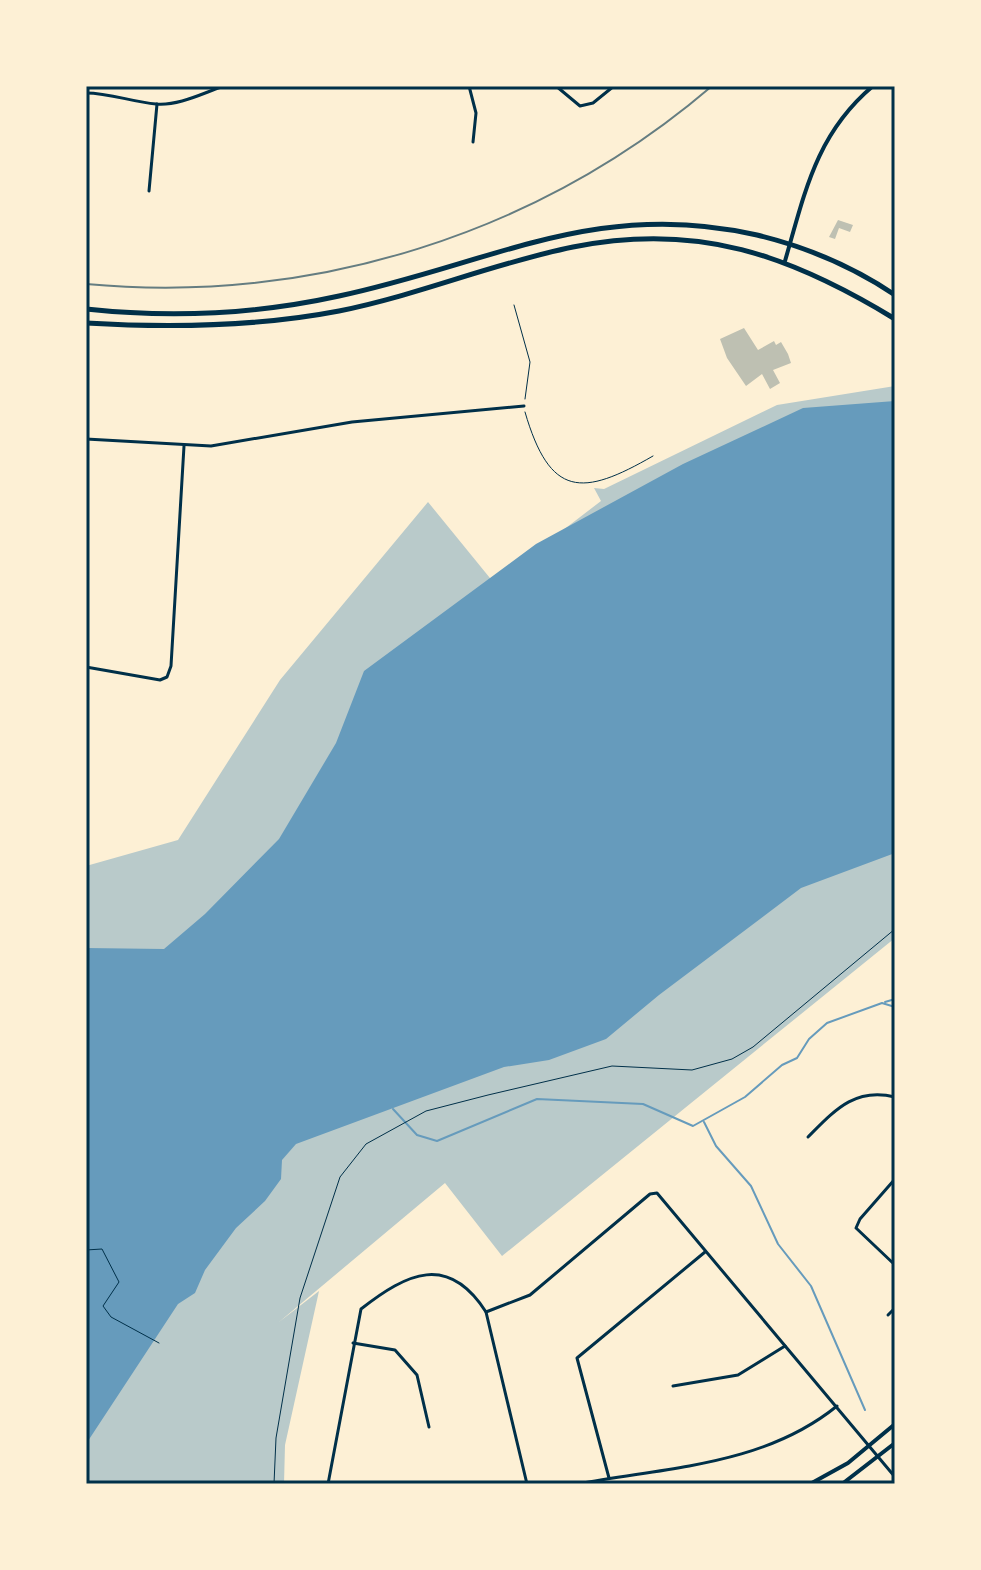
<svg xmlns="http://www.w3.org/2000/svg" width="981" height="1570" viewBox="0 0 981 1570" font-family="'Titillium Web',sans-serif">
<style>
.green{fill:#b9caca}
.water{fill:#669bbc}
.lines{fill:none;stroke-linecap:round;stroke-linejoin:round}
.stream{stroke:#669bbc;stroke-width:2}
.building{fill:#bec0b2}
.path{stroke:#003049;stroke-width:1}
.minor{stroke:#003049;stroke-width:3}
.secondary{stroke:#003049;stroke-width:4}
.primary{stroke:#003049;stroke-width:5}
.rail{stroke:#657d81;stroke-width:2}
.neatline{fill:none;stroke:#003049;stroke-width:3}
</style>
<rect width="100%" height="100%" fill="#fdf0d5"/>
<path class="green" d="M895,386V938L502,1256L445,1183L279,1322L319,1291L285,1445L284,1484H86V866L178,840L280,680L428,502L494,583L601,501L594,488L604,489L777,405Z"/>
<path class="water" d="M895,401V853L801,888L659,995L606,1039L549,1060L504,1067L296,1144L282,1160L281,1179L265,1201L236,1228L205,1270L195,1293L178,1304L86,1444V948L164,949L205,914L279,839L336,743L364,671L536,544L683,464L803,408Z"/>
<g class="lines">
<g class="stream">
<path d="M885,1002L895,999"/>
<path d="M393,1109L417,1135L437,1141L537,1099L643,1104L693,1126L745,1097L782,1065L797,1058L809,1039L827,1023L882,1003L895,1007"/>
<path d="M704,1122L716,1146L751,1186L778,1244L811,1286L865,1410"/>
</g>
</g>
<g class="building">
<path d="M838,220L853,225L850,232L839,228L835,239L829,237Z"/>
<path d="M744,328L758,350L774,341L776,345L781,342L788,354L791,363L773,370L780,383L770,389L762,374L746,386L727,358L720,339Z"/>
</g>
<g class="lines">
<g class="path">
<path d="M514,305L530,362L525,399"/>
<path d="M525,412C550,498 582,497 653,456"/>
<path d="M86,1250L102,1249L119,1282L103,1306L111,1317L159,1343"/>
<path d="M274,1484L276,1438L300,1298L340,1177L366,1144L426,1111L488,1095L612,1066L692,1070L732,1059L753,1047L895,929"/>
</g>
<g class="minor">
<path d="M469,86L476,113L473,142"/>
<path d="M556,86L580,106L593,103L614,86"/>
<path d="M86,93C110,93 132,102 156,104C179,106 203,93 224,86"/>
<path d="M149,191L157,104"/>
<path d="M86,439L211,446L352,422L524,406"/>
<path d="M86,667L160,680L167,677L171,666L184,446"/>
<path d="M808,1137C835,1110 855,1087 895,1097"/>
<path d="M895,1179L860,1219L856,1228L895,1265"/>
<path d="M486,1312L530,1295L650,1194L657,1193L895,1477"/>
<path d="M888,1315L895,1308"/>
<path d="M353,1343L395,1350L417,1375L429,1427"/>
<path d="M673,1386L738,1375L785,1346"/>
<path d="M609,1478L577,1358L705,1252"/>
<path d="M328,1484L361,1309C407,1273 448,1253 486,1312L527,1484"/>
<path d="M578,1484C667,1467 763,1466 837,1406"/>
</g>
<g class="secondary">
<path d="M785,261C805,192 816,134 873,86"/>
<path d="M810,1484L848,1463L895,1424"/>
<path d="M842,1484L895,1443"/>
</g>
<g class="primary">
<path d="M86,309C169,318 257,314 339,296C490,264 597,198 757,235C807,247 852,266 895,295"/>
<path d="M86,323C171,328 256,327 339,311C419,295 494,263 573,247C698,222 790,255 895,319"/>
</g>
<path class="rail" d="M86,284C313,305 539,234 712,86"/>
</g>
<rect width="981" height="1570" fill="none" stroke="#fdf0d5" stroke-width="176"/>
<rect x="88" y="88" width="805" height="1394" class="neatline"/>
</svg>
